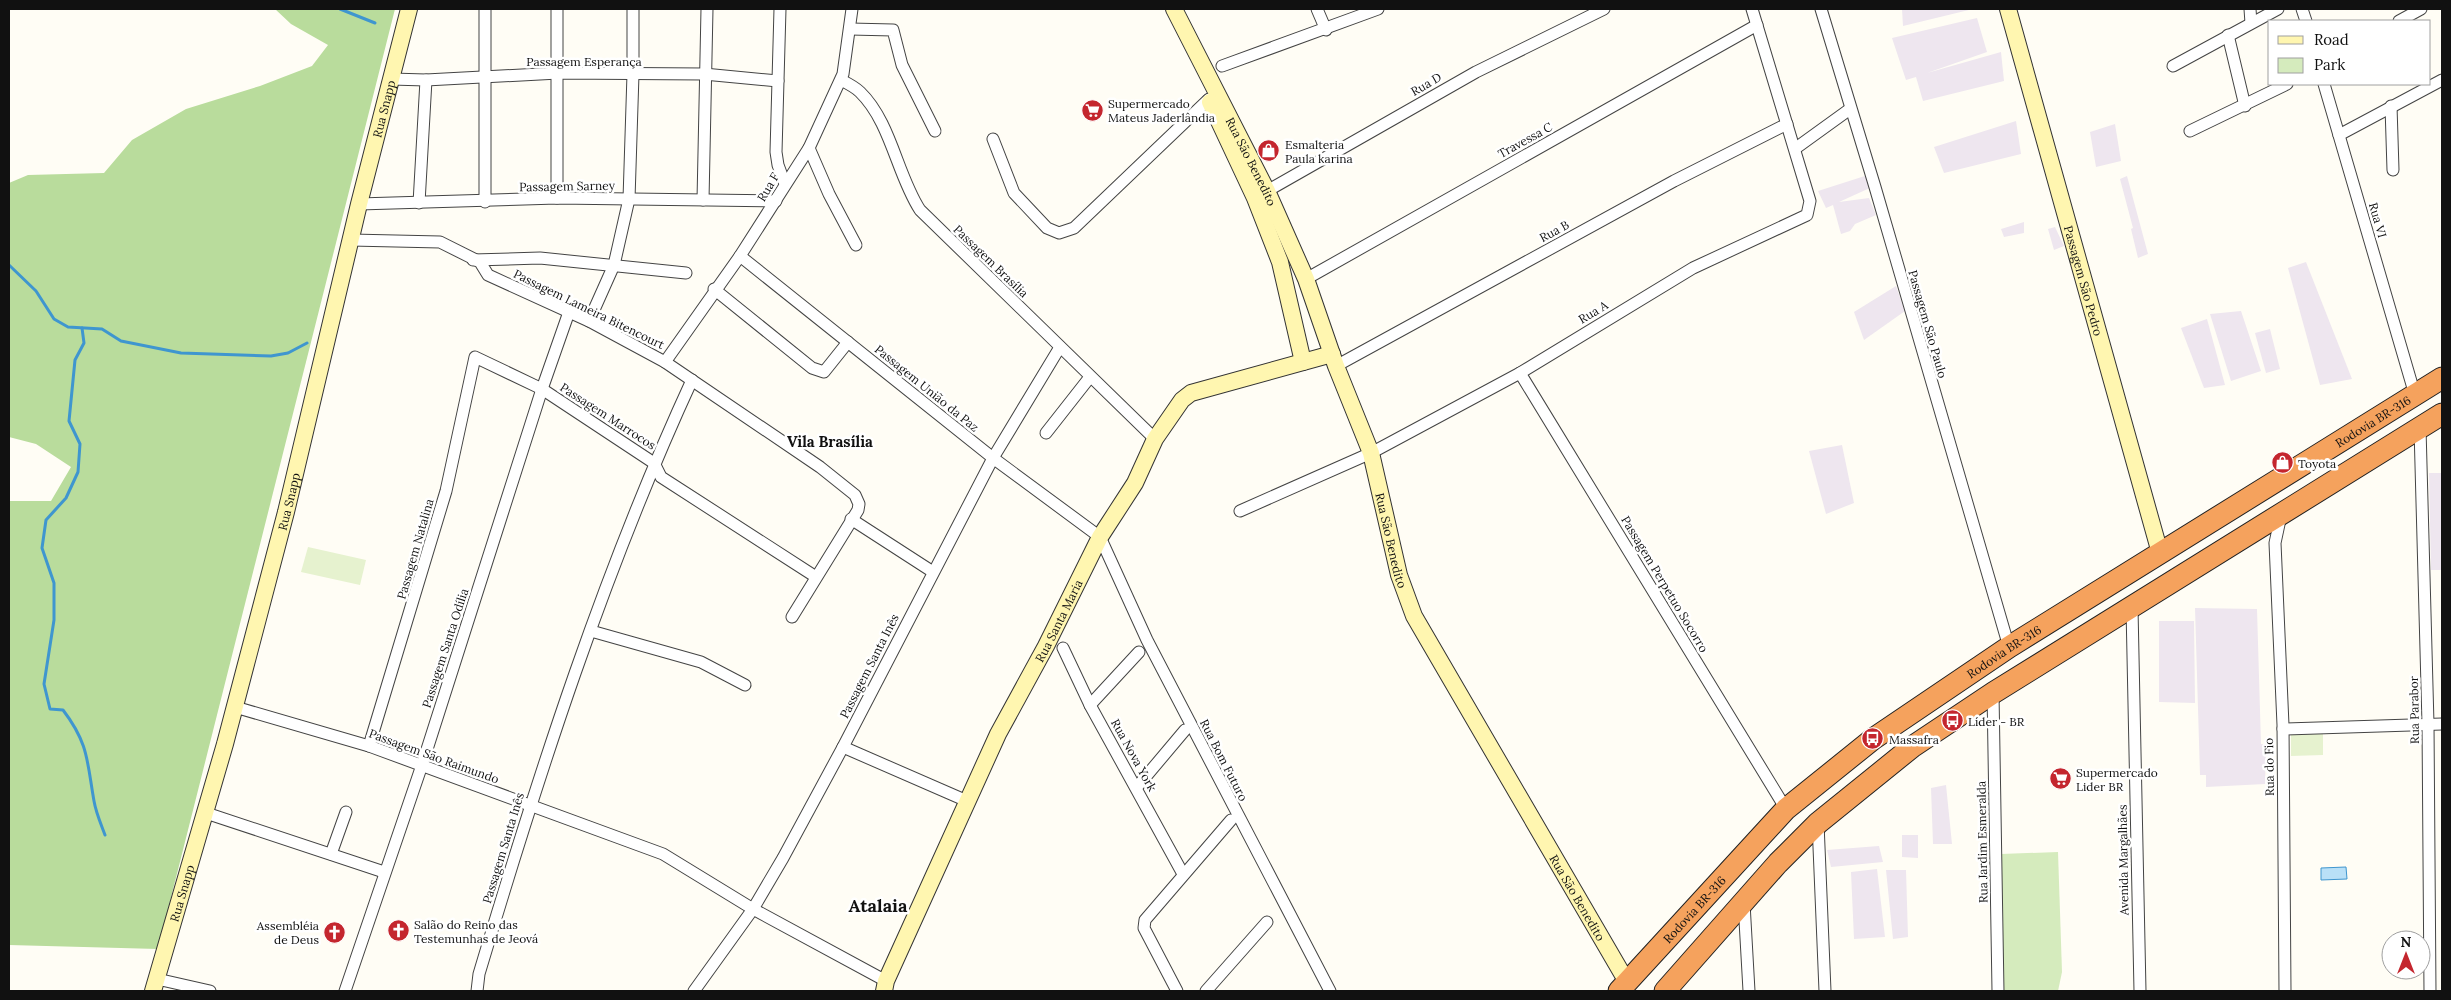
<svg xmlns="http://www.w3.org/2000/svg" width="2451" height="1000" viewBox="0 0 2451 1000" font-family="Lora,serif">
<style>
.industrial{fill:#eee6ef}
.green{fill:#d5ebbd}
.forest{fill:#b9dc9c}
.pitch{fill:#e6f2cf}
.water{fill:#b9e0f7;stroke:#3f96cf}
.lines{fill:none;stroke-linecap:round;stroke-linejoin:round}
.stream{stroke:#3f96cf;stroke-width:3}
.street-casing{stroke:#444;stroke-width:13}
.secondary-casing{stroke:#333;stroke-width:18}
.highway-casing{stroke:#222;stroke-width:23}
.street{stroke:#fff;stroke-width:11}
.secondary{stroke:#fff6b0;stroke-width:16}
.highway{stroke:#f5a25d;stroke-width:21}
.labels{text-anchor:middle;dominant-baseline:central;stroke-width:5;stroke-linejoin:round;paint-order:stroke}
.street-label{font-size:12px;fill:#111;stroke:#fff}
.poi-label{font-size:12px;fill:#111;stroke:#fff;text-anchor:start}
.quarter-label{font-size:15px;font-weight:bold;fill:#111;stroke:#fff}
.district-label{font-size:18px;font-weight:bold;fill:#111;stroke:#fff}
</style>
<rect width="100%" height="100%" fill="#fffdf5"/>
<g class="industrial">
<path d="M1902,9H1973L1903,26Z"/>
<path d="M1977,18L1987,52L1927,73L2001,52L2004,81L1923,101L1916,77L1906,80L1892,38Z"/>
<path d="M2016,121L2021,154L1944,173L1934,147Z"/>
<path d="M2115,124L2121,161L2096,167L2090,132Z"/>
<path d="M1868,175L1872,187L1839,202L1869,198L1876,215L1855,224L1850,231L1841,234L1833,205L1826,208L1818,191Z"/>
<path d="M2127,176L2148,254L2138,258L2131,229L2133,228L2120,179Z"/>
<path d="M2024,222V233L2004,237L2001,229Z"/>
<path d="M2055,227L2064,246L2054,250L2048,229Z"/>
<path d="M2306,262L2352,379L2320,385L2288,268Z"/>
<path d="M1896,286L1905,311L1864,340L1854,312Z"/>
<path d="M2241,311L2261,371L2231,381L2210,314Z"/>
<path d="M2207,319L2225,385L2204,388L2181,328Z"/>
<path d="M2270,329L2280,369L2266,373L2255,333Z"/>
<path d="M1842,445L1854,503L1826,514L1809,451Z"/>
<path d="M2429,473H2442V570H2431Z"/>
<path d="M2195,608L2257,609L2261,744L2266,745L2265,784L2206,787V775H2200Z"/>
<path d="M2159,621H2194L2195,703L2159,702Z"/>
<path d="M1946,785L1952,844H1933L1931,788Z"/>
<path d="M1902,835H1918V858L1902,857Z"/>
<path d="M1879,846L1883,862L1831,867L1827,850Z"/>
<path d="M1877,869L1885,937L1854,939L1851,872Z"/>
<path d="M1886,870H1906L1908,937L1893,939Z"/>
</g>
<path class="green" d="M2058,852L2062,972L2058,991H2002L2001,854Z"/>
<path class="forest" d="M275,9H395L158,949L9,945V501H51L71,467L36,444L9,437V183L28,175L104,173L132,140L186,109L260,86L312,66L328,45L291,24Z"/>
<g class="pitch">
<path d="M308,547L366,560L360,585L301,572Z"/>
<path d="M2323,732V755L2291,756V733Z"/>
</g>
<path class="water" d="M2346,867L2347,879L2321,880V868Z"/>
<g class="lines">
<g class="stream">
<path d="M340,9L375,23"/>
<path d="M9,265L36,291L54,319L68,327L102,329L121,341L181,353L271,356L288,353L307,343"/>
<path d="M82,328L84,343L75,360L69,421L80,444L78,472L66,498L46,520L42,548L54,583V620L44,684L50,709L63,710C89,744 87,762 94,801C96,813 101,824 105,835"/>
</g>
<defs>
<g id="street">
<path d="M557,9V198"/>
<path d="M780,9L776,152L778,165L785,184"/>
<path d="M1317,9L1326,30"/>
<path d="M1821,9L1875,187L2009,647"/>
<path d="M2250,9L2251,23"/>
<path d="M2302,9L2306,21"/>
<path d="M2399,21L2421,9"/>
<path d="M850,29L893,30L902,65L935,131"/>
<path d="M2228,35L2245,106"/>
<path d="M1222,66L1378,9"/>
<path d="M2173,66L2278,9"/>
<path d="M391,79L426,80L558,73L704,74L778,81"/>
<path d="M841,80C847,83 855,87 860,92C891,122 897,175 920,210L1155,439"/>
<path d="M2324,84L2415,395"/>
<path d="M2391,106L2393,170"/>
<path d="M2190,131L2287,84"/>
<path d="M2339,135L2442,80"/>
<path d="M993,139L1014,193L1047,228L1059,233L1074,228L1209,99"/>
<path d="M809,148L829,194L856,245"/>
<path d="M1796,148L1850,109"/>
<path d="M1267,191L1476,72L1604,9"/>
<path d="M703,200L707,9"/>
<path d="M485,202V9"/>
<path d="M419,203L426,80"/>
<path d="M359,204L557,198L776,201"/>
<path d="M351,240L440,242L480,262L488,275L589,321L665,362L820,467L855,495L859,504L858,510L792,617"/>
<path d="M740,256L993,458L1100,537L1147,640L1330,991"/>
<path d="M473,260L540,258L686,273"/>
<path d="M1306,279L1757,25"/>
<path d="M714,289L812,368L824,372L848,342"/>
<path d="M589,321L614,265L629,199L633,74V9"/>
<path d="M665,362L740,256L809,148L843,74L852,9"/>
<path d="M1336,366L1674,181L1787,124"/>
<path d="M1520,373L1786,809"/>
<path d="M2420,428L2428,724L2430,991"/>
<path d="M1046,433L1090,377"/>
<path d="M1240,511L1371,453L1520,373L1693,268L1807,215L1810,201L1752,9"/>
<path d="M2281,515L2275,543L2283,725L2285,991"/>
<path d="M851,519L933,572"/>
<path d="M2132,608L2140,991"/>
<path d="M591,631L701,662L745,685"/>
<path d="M1063,648L1090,705L1183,874"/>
<path d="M1993,693L1998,991"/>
<path d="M1090,705L1139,652"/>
<path d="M235,707L369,746L663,854L753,909L886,981"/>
<path d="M2283,729L2442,724"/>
<path d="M369,746L446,491L475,357L542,389L654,463L661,477L816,577"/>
<path d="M843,747L967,801"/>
<path d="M1137,787L1185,730"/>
<path d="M206,813L384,872"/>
<path d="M1818,823L1825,991"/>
<path d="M331,854L346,812"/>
<path d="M1744,903L1749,991"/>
<path d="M157,979L210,991"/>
<path d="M345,991L422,765L542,389L569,312"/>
<path d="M477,991L479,974C539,773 604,571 692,380"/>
<path d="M694,991L753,909L783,858L843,747L993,458L1060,347"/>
<path d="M1177,991L1144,928L1145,920L1231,820"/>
<path d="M1206,991L1267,922"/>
</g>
<g id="secondary">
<path id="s1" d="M1174,9L1267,191L1306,279L1336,366L1371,453L1399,575L1414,616L1627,982"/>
<path id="s2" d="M2008,9L2160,553"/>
<path d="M1210,102L1255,198L1280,262L1303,362"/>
<path id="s3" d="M153,991L225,744L286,512L359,204L409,9"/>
<path id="s4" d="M884,991L886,981L998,734L1046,646L1100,537L1135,483L1155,439L1182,400L1191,393L1332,354"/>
</g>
<g id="highway">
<path id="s5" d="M1619,991L1786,809L1873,739L2009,647L2442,378"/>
<path d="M1665,991L1778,863L1818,823L1912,747L1993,693L2442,414"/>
</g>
</defs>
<use href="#street" class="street-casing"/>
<use href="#secondary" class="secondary-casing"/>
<use href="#highway" class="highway-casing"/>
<use href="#street" class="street"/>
<use href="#secondary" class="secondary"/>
<use href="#highway" class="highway"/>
</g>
<defs>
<symbol id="supermarket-disc" viewBox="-11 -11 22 22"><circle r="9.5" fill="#c4262e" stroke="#fff"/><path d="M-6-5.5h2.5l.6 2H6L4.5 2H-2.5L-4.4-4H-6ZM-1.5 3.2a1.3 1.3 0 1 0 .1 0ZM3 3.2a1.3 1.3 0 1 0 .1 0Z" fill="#fff"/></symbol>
<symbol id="shop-disc" viewBox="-11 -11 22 22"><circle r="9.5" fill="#c4262e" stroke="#fff"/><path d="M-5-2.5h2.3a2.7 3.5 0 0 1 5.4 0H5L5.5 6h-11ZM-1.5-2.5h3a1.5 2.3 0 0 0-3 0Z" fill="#fff"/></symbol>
<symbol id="bus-disc" viewBox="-11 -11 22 22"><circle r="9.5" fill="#c4262e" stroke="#fff"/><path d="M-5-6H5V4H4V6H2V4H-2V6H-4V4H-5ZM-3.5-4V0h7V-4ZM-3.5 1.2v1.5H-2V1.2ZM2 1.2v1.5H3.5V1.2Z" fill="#fff"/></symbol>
<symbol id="church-disc" viewBox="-11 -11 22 22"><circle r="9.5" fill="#c4262e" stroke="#fff"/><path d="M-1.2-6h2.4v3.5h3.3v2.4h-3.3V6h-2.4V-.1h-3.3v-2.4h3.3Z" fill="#fff"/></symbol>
</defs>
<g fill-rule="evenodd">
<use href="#supermarket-disc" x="1080" y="98" width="25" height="25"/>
<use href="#shop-disc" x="1256" y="138" width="25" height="25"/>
<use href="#shop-disc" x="2270" y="450" width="25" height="25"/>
<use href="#bus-disc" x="1940" y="708" width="25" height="25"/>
<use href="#bus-disc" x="1860" y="726" width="25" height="25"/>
<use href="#supermarket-disc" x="2048" y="766" width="25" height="25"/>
<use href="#church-disc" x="386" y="918" width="25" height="25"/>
<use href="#church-disc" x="322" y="920" width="25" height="25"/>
</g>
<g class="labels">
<g class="street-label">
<text x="584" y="61">Passagem Esperança</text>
<text transform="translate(1426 84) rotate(-30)">Rua D</text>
<text stroke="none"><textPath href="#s3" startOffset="912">Rua Snapp</textPath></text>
<text transform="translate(1525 140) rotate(-29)">Travessa C</text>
<text stroke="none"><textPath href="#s1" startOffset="171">Rua São Benedito</textPath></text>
<text transform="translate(567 186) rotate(-1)">Passagem Sarney</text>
<text transform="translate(768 187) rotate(-59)">Rua F</text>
<text transform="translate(2378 220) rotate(74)">Rua VI</text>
<text transform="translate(1554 231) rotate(-29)">Rua B</text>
<text transform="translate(991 261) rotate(44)">Passagem Brasília</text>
<text stroke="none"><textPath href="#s2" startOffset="282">Passagem São Pedro</textPath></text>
<text transform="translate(589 309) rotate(26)">Passagem Lameira Bitencourt</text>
<text transform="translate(1593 312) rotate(-31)">Rua A</text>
<text transform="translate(1928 324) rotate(74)">Passagem São Paulo</text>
<text transform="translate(927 388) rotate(39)">Passagem União da Paz</text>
<text transform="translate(608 416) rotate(33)">Passagem Marrocos</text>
<text stroke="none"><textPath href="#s5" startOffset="951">Rodovia BR-316</textPath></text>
<text stroke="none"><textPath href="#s3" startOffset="508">Rua Snapp</textPath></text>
<text stroke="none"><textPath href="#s1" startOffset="576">Rua São Benedito</textPath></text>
<text transform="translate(415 549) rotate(-74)">Passagem Natalina</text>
<text transform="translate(1665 584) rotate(59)">Passagem Perpetuo Socorro</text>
<text stroke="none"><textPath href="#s4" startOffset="410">Rua Santa Maria</textPath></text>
<text transform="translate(445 648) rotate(-72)">Passagem Santa Odília</text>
<text stroke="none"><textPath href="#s5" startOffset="516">Rodovia BR-316</textPath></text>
<text transform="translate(869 666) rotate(-63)">Passagem Santa Inês</text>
<text transform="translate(2414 710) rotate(-91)">Rua Parabor</text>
<text transform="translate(1134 755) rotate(61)">Rua Nova York</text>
<text transform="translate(434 756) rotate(20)">Passagem São Raimundo</text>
<text transform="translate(1224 760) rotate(63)">Rua Bom Futuro</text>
<text transform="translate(2269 767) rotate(-91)">Rua do Fio</text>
<text transform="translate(1982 842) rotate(-91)">Rua Jardim Esmeralda</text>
<text transform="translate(503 848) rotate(-73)">Passagem Santa Inês</text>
<text transform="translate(2123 860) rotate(-91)">Avenida Margalhães</text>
<text stroke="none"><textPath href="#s3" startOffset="102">Rua Snapp</textPath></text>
<text stroke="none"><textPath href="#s1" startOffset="981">Rua São Benedito</textPath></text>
<text stroke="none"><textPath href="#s5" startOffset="111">Rodovia BR-316</textPath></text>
</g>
<g class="poi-label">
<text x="1108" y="103">Supermercado<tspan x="1108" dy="14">Mateus Jaderlândia</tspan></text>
<text x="1285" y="144">Esmalteria<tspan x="1285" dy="14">Paula karina</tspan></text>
<text x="2298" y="463">Toyota</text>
<text x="1968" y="721">Líder - BR</text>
<text x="1889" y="739">Massafra</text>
<text x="2076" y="772">Supermercado<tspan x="2076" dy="14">Lider BR</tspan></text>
<text x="414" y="924">Salão do Reino das<tspan x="414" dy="14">Testemunhas de Jeová</tspan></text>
<text x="319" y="925" text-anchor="end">Assembléia<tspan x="319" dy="14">de Deus</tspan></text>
</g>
<g class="quarter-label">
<text x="830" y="441">Vila Brasília</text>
</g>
<g class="district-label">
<text x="878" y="905">Atalaia</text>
</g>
</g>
<rect width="2451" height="1000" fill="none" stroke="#111111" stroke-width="20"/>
<rect x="2268" y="20" width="162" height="65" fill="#ffffff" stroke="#a0a0a0"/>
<rect x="2278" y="36" width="25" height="8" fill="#fff6b0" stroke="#a0a0a0"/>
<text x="2314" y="45" font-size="15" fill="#111111">Road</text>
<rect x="2278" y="58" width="25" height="15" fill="#d5ebbd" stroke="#a0a0a0"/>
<text x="2314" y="70" font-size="15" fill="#111111">Park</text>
<g transform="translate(2406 955)"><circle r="24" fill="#ffffff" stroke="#a0a0a0"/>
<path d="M0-4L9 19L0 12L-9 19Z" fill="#c4262e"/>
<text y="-8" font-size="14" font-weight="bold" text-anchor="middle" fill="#111111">N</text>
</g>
</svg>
